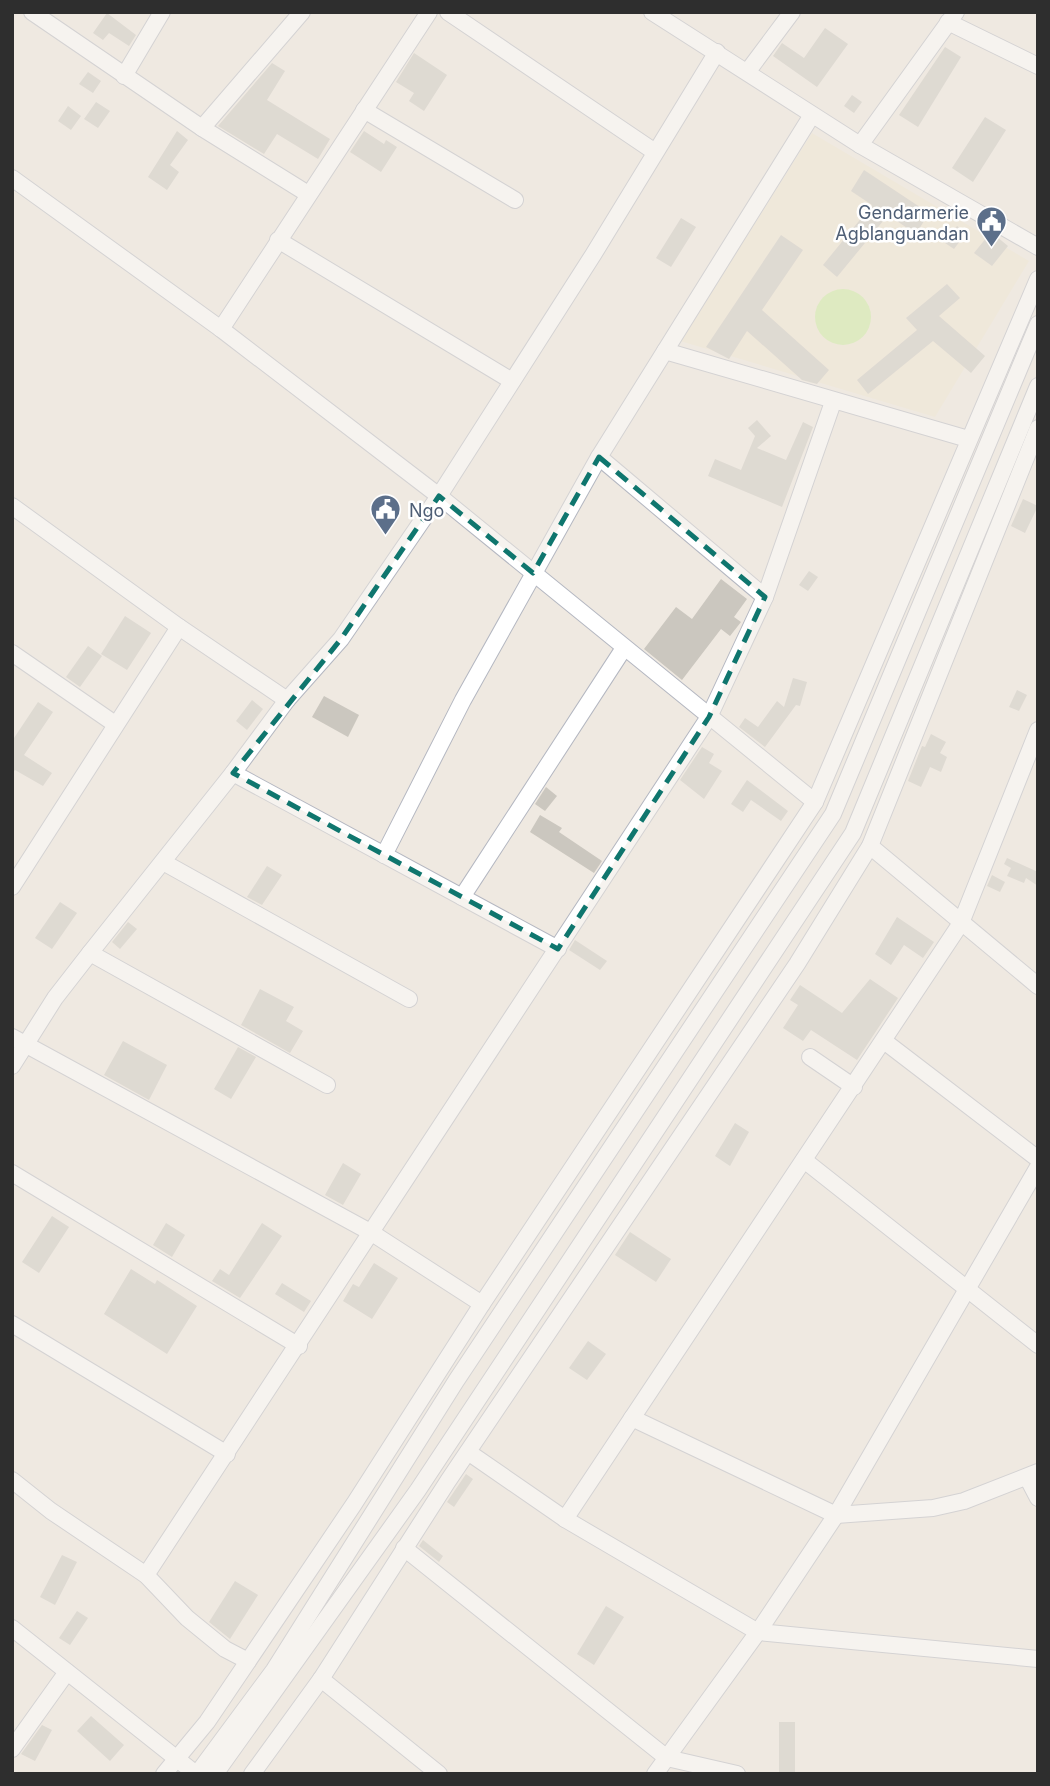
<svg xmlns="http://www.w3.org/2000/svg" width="1050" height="1786" viewBox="0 0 1050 1786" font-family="Inter,sans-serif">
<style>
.education{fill:#f0e6d1}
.pitch{fill:#c9ec9a}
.building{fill:#cbc7bf}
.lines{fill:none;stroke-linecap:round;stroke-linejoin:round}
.minor-casing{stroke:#b4b7c1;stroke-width:18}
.minor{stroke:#fff;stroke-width:16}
.marked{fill:none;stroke:#0f766e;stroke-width:5;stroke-dasharray:14 9;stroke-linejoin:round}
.labels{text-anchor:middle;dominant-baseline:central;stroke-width:5;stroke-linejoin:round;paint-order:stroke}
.service-label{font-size:18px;fill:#4e5e75;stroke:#fff;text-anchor:end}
</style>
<rect width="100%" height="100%" fill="#efe9e1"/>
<path class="education" d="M812,133L1029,261L935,417L680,341Z"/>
<circle class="pitch" cx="843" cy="317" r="28"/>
<g class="building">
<path d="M107,13L136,35L129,46L109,33L103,40L93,33Z"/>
<path d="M825,28L848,44L817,87L773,56L782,43L804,58Z"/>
<path d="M945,47L961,57L918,127L899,115Z"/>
<path d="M414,53L447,75L424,111L409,101L414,93L396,82Z"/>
<path d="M272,63L285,71L267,100L330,139L318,159L277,134L264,154L218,126Z"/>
<path d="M88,72L101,81L93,93L79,84Z"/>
<path d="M852,95L862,102L854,113L844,106Z"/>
<path d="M96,102L110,111L98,128L84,119Z"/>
<path d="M68,106L81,116L71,130L58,121Z"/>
<path d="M985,117L1006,130L973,182L952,168Z"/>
<path d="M177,131L188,140L170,165L179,172L167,190L148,177Z"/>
<path d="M364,131L384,144L386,140L397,147L381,172L350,152Z"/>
<path d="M864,170L929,213L916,234L888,215L837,277L823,265L872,205L851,191Z"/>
<path d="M681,218L696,227L671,267L656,258Z"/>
<path d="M957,226L966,233L954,249L945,243Z"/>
<path d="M991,232L1008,246L992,266L974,253Z"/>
<path d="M781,235L803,250L762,310L829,370L817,384L802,380L747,331L729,359L706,347Z"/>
<path d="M947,284L960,298L939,316L985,356L971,373L933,341L868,394L857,380L917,330L906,318Z"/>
<path d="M757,420L771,436L757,448L786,460L803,422L813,427L782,507L708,476L715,459L741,470L755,436L748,428Z"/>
<path d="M1023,499L1038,506L1025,533L1011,526Z"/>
<path d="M809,571L818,577L808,591L799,585Z"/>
<path d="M721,579L747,599L734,617L741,622L730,636L721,629L682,680L644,649L676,607L692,619Z"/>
<path d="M125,616L151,633L127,670L101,654Z"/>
<path d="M88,646L102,656L80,687L66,677Z"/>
<path d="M793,678L807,682L800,706L796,705L765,747L739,727L745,718L758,727L777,701L784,707Z"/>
<path d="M1017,690L1027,695L1019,711L1009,707Z"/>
<path d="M324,696L359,715L348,737L312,717Z"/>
<path d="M252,700L263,709L247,730L236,721Z"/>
<path d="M38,702L53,712L24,755L52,773L43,786L15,770L12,774V741Z"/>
<path d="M931,734L946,742L940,753L947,757L941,772L930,767L921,787L908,781L922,746L925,747Z"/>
<path d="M702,747L714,754L709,763L722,771L704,799L680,780Z"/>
<path d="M747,780L788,811L781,821L751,800L743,812L731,804Z"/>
<path d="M546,787L557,796L545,811L535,804Z"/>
<path d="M540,815L562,828L559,832L602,861L594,873L530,832Z"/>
<path d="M1007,858L1038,872V886L1026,878L1024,883L1007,876L1011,868L1004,864Z"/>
<path d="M267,866L282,875L262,905L247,897Z"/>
<path d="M992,875L1005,882L1000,892L987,886Z"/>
<path d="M60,902L77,913L52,949L35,938Z"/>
<path d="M897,917L934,942L923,958L904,945L891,965L875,954Z"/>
<path d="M128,922L137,929L120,949L112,942Z"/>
<path d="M575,940L607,961L600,970L569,950Z"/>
<path d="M870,979L898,998L857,1060L811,1030L803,1041L783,1028L798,1005L790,1000L800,985L842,1013Z"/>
<path d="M260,989L294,1007L286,1021L303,1031L290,1053L241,1025Z"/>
<path d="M123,1041L167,1065L149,1100L104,1075Z"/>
<path d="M238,1047L256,1057L231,1099L214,1089Z"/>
<path d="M735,1123L749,1132L730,1166L715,1156Z"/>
<path d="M343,1163L361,1174L343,1205L325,1195Z"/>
<path d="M52,1216L69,1227L39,1273L22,1262Z"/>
<path d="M166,1223L185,1235L172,1257L153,1245Z"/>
<path d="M262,1223L282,1236L240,1298L212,1281L220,1269L229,1275Z"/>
<path d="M630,1232L671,1259L656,1282L615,1255Z"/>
<path d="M374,1263L398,1278L372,1319L343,1301L353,1284L359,1287Z"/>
<path d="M131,1269L155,1284L157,1280L197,1306L167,1354L104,1314Z"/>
<path d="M282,1283L311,1301L304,1312L275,1294Z"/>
<path d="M588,1341L606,1354L587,1380L569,1368Z"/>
<path d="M466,1474L473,1479L454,1507L447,1502Z"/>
<path d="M423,1540L443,1556L439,1562L419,1546Z"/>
<path d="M62,1555L77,1562L55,1605L40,1597Z"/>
<path d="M235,1581L258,1595L230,1639L209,1622Z"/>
<path d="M606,1606L624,1617L594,1665L577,1654Z"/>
<path d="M77,1611L88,1618L70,1645L59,1638Z"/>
<path d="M91,1716L124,1745L110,1761L77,1731Z"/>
<rect x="779" y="1722" width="16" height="51"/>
<path d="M42,1725L52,1730L35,1761L21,1754Z"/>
</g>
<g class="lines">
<defs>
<g id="minor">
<path d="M32,12L202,128L308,194"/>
<path d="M448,12L655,152"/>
<path d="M652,12L860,145L1038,247"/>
<path d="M948,22L1038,66"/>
<path d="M748,71L792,12"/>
<path d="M124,76L162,12"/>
<path d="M364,110L515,200"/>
<path d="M202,128L302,12"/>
<path d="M860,145L956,12"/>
<path d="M12,178L221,329L439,496L815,802"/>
<path d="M278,240L512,381"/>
<path d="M221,329L429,12"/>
<path d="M665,351L968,439"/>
<path d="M599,457L765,597"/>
<path d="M12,506L179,627L287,700"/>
<path d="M12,653L115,724"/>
<path d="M233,773L558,949"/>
<path d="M870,846L1038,986"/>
<path d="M384,855L463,700L599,457L812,115"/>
<path d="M163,862L409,999"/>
<path d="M12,887L179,627"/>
<path d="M462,897L624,648"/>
<path d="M90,953L327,1085"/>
<path d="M12,1037L372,1233L482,1304"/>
<path d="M884,1041L1038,1159"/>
<path d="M810,1057L854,1087"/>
<path d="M12,1066L55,998L90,953L233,773L287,700L341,639L439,496L593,255L717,52"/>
<path d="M804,1160L1038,1345"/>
<path d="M12,1173L299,1346"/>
<path d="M12,1324L227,1454"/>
<path d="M632,1418L836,1515L933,1508L964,1501L1038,1472"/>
<path d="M468,1452L565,1519L758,1632L1038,1659"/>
<path d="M1027,1477L1038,1498"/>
<path d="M12,1480L51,1511L146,1575L187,1618L225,1649L248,1661"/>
<path d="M565,1519L961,923L1038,730"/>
<path d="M404,1548L667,1758L737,1774"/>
<path d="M146,1575L709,717L765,597L833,402"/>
<path d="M12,1628L196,1774"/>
<path d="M321,1679L439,1774"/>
<path d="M12,1749L67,1672"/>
<path d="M164,1774L207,1722L354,1504L482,1304L815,802L1038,279"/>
<path d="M197,1774L274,1670L456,1381L833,814L1038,324"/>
<path d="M215,1774L418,1490L853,833L1038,386"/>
<path d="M252,1774L321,1679L448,1481L797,964L870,846L1038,428"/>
<path d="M655,1774L758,1632L836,1515L1038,1167"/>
</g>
</defs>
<use href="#minor" class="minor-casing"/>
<use href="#minor" class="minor"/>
</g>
<path d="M0 0H1050V1786H0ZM599,457L765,597L709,717L558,949L233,773L341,639L439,496L533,573Z" fill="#efe9e1" fill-opacity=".55" fill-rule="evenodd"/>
<path class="marked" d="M599,457L765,597L709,717L558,949L233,773L341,639L439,496L533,573Z"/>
<defs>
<symbol id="civic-pin" viewBox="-11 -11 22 30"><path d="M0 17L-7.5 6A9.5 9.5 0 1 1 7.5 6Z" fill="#5c6f8a" stroke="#fff"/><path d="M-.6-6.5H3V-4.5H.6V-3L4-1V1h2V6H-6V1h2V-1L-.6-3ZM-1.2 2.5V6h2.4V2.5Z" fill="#fff"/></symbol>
</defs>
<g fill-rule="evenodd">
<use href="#civic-pin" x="974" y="204" width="35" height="47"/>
<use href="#civic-pin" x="368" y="492" width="35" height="47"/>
</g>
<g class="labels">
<g class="service-label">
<text x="969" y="212">Gendarmerie<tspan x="969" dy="21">Agblanguandan</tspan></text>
<text x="409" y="510" text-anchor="start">Ngo</text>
</g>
</g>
<rect width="1050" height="1786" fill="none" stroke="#2e2e2e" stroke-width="28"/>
</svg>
